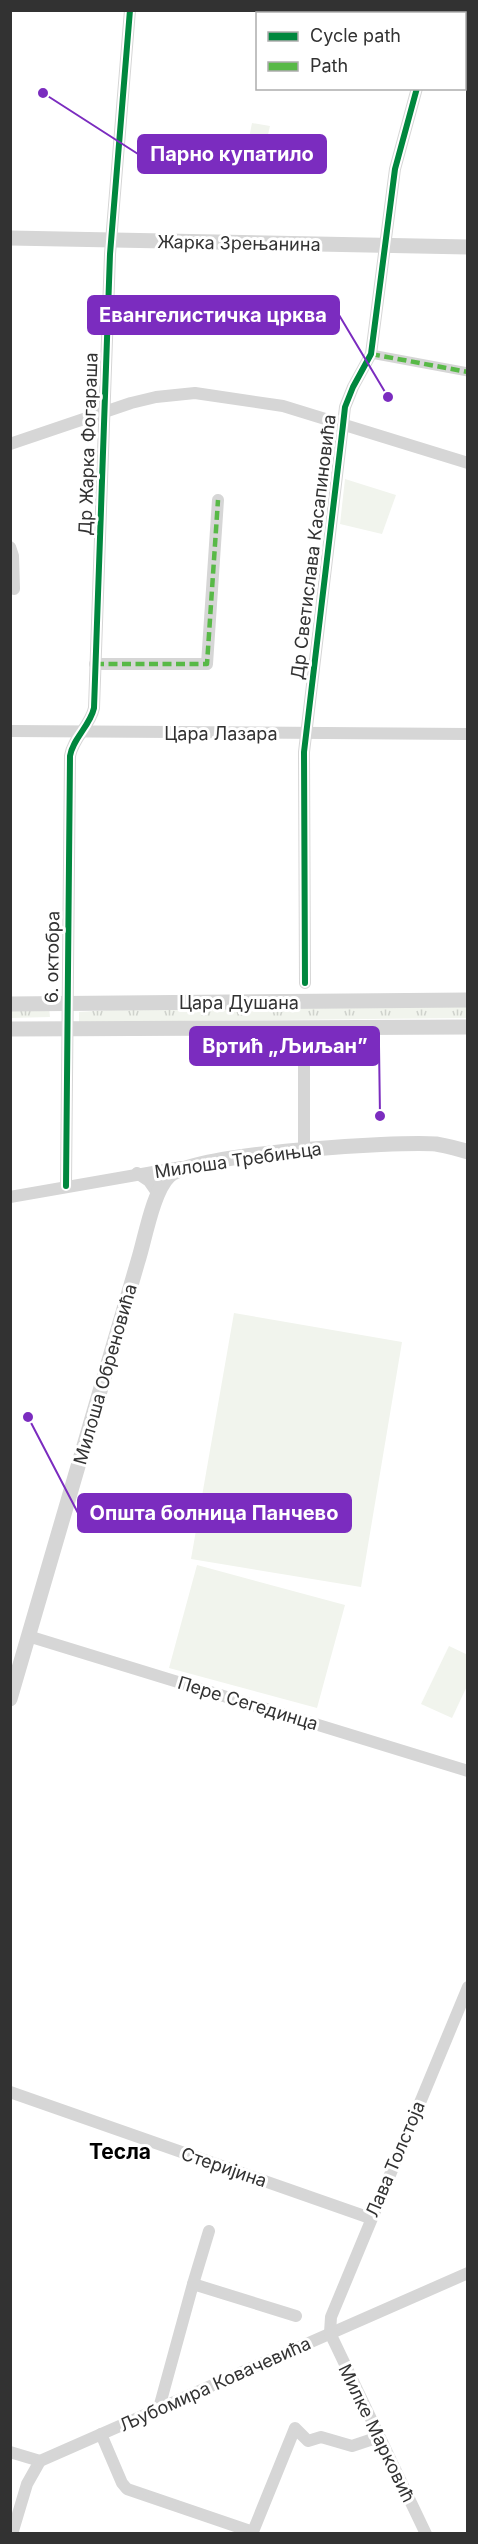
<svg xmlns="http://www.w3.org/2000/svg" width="478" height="2544" viewBox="0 0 478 2544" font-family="Inter,sans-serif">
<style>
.grass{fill:url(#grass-tufts)}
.garden{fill:#f1f4ed}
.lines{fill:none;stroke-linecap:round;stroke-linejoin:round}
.pedestrian{stroke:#d6d6d6;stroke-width:9}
.minor{stroke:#d6d6d6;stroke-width:12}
.tertiary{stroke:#d6d6d6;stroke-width:15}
.quiet{stroke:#58b947;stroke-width:4.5;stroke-dasharray:9 4.5;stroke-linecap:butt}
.cycleway-casing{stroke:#fff;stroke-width:10}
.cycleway{stroke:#00873e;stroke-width:6}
.labels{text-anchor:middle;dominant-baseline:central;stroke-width:6;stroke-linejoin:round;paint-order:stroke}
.street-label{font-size:18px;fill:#323232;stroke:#fff}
.quarter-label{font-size:21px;font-weight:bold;fill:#000;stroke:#fff}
.leader{fill:none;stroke:#7b2cbf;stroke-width:2}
.callout-dot{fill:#7b2cbf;stroke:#fff;stroke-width:2}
.callout{fill:#7b2cbf;stroke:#7b2cbf;stroke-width:2}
.callout-label{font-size:20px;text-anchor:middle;font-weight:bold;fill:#fff}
</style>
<defs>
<pattern id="grass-tufts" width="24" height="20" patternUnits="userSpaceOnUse" patternTransform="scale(1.5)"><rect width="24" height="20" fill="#f1f4ed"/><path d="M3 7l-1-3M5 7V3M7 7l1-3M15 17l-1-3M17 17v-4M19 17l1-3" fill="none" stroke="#cfd2cc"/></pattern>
</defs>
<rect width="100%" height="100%" fill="#fff"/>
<g class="grass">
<path d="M468,1005L467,1018L79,1022V1012L138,1008Z"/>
<path d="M10,1008H49L50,1017L11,1018Z"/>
</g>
<g class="garden">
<path d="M252,123L270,126L263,156L246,153Z"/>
<path d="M345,479L396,495L382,534L340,524Z"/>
<path d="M234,1313L402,1342L361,1587L191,1559Z"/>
<path d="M197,1565L345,1605L317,1708L169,1668Z"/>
<path d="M449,1646L468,1655L467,1686L452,1718L421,1704Z"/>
</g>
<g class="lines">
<path class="pedestrian" d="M371,354L468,372"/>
<g class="minor">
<path d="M338,10L348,14"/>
<path d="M464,21L468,11"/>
<path d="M464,49L468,50"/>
<path d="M10,444L131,403L156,397L195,393L283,406L468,463"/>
<path d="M10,547L13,556L14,589"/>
<path d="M95,664H207L218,500"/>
<path d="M10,731L468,734"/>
<path d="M305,983L304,752L343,425L345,407L353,387L371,354L395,169L417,88"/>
<path d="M304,1149V1042"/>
<path d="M137,1173L149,1181L158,1194"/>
<path d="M66,1186L70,756C73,738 90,726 94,708L110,254L130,10"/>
<path d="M10,1197L182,1167"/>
<path d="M28,1636L468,1771"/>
<path d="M10,2092L370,2218"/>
<path d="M193,2284L209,2231"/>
<path d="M159,2408L193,2284L296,2316"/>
<path d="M101,2434L122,2483L127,2489L253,2532"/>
<path d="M10,2452L40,2461"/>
<path d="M12,2534L27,2484L40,2461L468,2273"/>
<path d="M252,2534L295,2428L308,2441L321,2437L352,2446L379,2437"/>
<path d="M426,2534L330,2333L331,2317L468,1987"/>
</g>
<g class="tertiary">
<path d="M10,238L468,247"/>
<path d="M10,1004L468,1000"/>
<path d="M10,1029L468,1027"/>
<path d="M10,1699L138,1261C145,1239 153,1191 169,1176C194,1153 396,1141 436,1144C447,1146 457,1148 468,1152"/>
</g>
<g class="quiet">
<path d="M371,354L468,372"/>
<path d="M95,664H207L218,500"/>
</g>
<defs>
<g id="cycleway">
<path d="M305,983L304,752L343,425L345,407L353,387L371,354L395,169L417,88"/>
<path d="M66,1186L70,756C73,738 90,726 94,708L110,254L130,10"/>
</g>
</defs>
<use href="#cycleway" class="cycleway-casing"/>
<use href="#cycleway" class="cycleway"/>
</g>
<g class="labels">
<g class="street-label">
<text transform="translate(239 243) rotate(1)">Жарка Зрењанина</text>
<text transform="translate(88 444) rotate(-88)">Др Жарка Фогараша</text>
<text transform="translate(313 547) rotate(-83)">Др Светислава Касапиновића</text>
<text x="221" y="733">Цара Лазара</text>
<text transform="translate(52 957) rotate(-89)">6. октобра</text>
<text x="239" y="1002">Цара Душана</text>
<text transform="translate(238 1160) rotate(-8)">Милоша Требињца</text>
<text transform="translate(105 1374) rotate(-74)">Милоша Обреновића</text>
<text transform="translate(248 1703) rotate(17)">Пере Сегединца</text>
<text transform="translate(395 2159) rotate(-67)">Лава Толстоја</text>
<text transform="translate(224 2167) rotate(19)">Стеријина</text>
<text transform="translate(215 2384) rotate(-24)">Љубомира Ковачевића</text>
<text transform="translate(377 2433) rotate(64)">Милке Марковић</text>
</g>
<g class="quarter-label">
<text x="120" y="2151">Тесла</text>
</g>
</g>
<path class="leader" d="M43 93L138 154M388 397L339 315M380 1116L379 1046M28 1417L78 1513"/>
<g class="callout-dot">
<circle cx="43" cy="93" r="6"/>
<circle cx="388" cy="397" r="6"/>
<circle cx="380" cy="1116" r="6"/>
<circle cx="28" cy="1417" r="6"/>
</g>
<g class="callout">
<rect x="138" y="135" width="188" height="38" rx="6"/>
<rect x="88" y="296" width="251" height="38" rx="6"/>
<rect x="190" y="1027" width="189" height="38" rx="6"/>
<rect x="78" y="1494" width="273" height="38" rx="6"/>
</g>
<g class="callout-label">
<text x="232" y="161">Парно купатило</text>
<text x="213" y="322">Евангелистичка црква</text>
<text x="285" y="1053">Вртић „Љиљан”</text>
<text x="214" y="1520">Општа болница Панчево</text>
</g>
<rect width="478" height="2544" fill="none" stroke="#323232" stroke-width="24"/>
<rect x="256" y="12" width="210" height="78" fill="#ffffff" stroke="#adadad" stroke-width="1.5"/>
<rect x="268" y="32" width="30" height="9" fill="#00873e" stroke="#adadad" stroke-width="1.5"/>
<text x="310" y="42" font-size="18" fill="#323232">Cycle path</text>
<rect x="268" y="62" width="30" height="9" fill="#58b947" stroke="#adadad" stroke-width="1.5"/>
<text x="310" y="72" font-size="18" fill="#323232">Path</text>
</svg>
